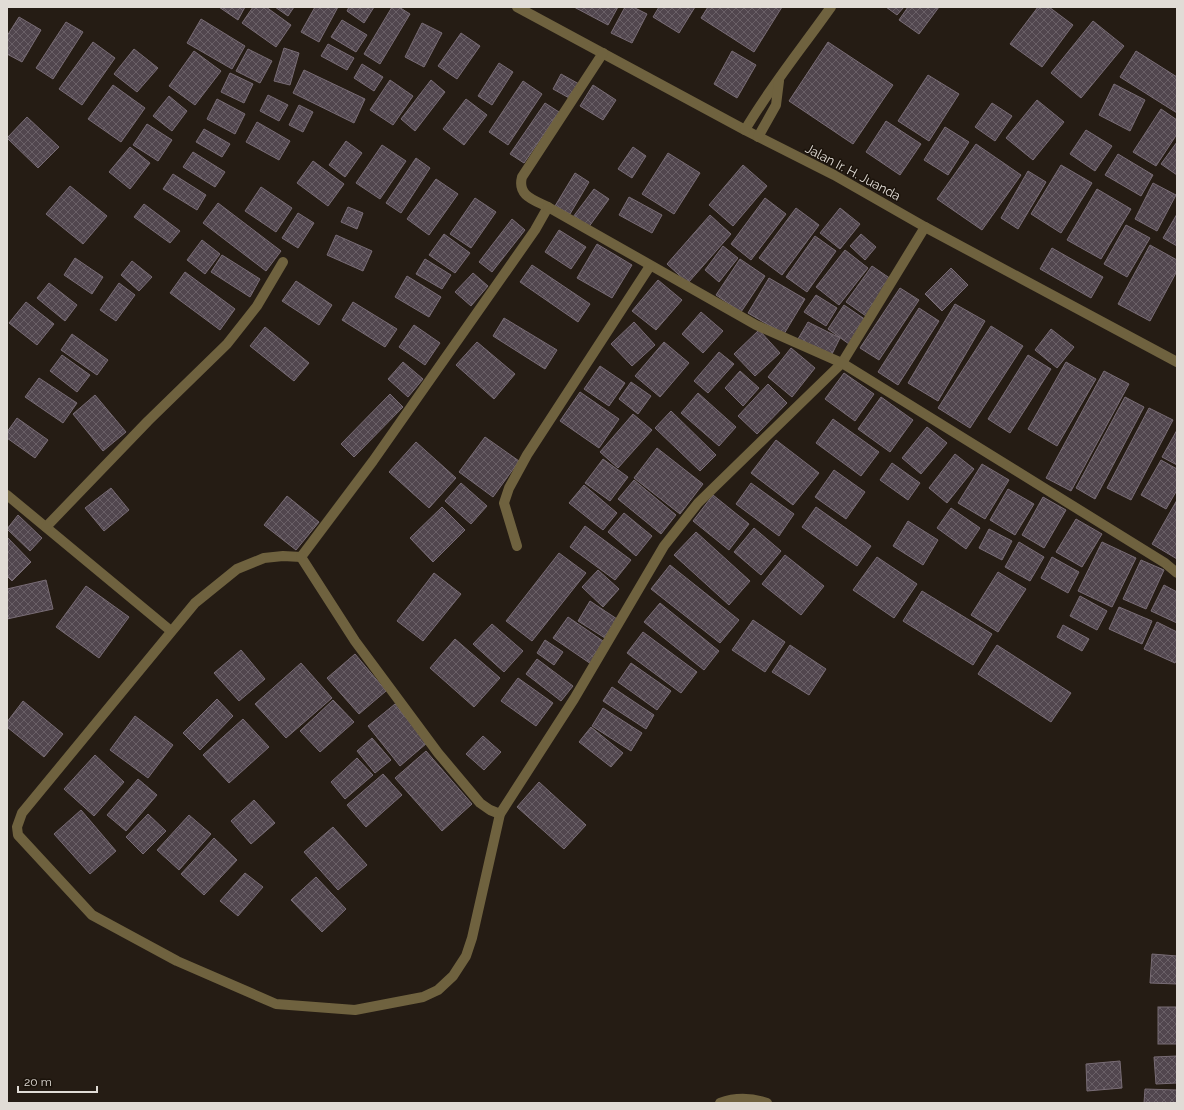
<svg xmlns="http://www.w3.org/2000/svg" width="1184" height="1110" viewBox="0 0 1184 1110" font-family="Raleway,sans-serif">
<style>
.building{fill:url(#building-cross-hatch);stroke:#786c75}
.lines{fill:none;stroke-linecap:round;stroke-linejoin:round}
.minor{stroke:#6f623f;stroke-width:10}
.labels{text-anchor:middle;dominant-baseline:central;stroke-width:3;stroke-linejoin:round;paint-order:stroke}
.street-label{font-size:13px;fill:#e1dcd6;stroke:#1b130b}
</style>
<defs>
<pattern id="building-cross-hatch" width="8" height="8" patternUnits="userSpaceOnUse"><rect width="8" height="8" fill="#51464e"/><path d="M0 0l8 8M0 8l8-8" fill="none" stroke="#6a6067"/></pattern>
</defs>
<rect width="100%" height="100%" fill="#251c14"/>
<g class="building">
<path d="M219,7H245L238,20Z"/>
<path d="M253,7H266L291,25L276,47L242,23Z"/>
<path d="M275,7H294L288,16Z"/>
<path d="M315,7H338L319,42L301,32Z"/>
<path d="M349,7H374L364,23L347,11Z"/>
<path d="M392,7H399L410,14L380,64L364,54Z"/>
<path d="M574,7H618L608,25Z"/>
<path d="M625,7H633L647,14L632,43L611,33Z"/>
<path d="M659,7H695L679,33L653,17Z"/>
<path d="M708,7H782L754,52L701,18Z"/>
<path d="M886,7H904L897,15Z"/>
<path d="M908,7H939L919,34L899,20Z"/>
<path d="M1038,7H1049L1073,25L1042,67L1010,44Z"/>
<path d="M19,17L41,30L22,62L7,54V36Z"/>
<path d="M201,19L245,46L232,69L187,43Z"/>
<path d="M342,20L367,35L356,52L331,37Z"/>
<path d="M1093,21L1124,46L1081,98L1051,73Z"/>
<path d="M66,22L83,32L53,79L36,68Z"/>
<path d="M422,23L442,33L424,67L405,57Z"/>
<path d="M461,33L480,46L457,79L438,66Z"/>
<path d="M93,42L115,58L82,105L59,89Z"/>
<path d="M828,42L893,85L853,144L789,101Z"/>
<path d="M328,44L354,58L347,70L321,56Z"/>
<path d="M284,48L299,53L290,85L274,81Z"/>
<path d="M134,49L158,68L137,92L114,74Z"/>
<path d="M248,49L272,61L260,83L236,71Z"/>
<path d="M194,51L221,71L195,105L169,86Z"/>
<path d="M732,51L756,65L737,98L714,84Z"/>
<path d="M1136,51L1177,77V113L1120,77Z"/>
<path d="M499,63L513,72L492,105L478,96Z"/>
<path d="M362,64L383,77L374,91L354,78Z"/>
<path d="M304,70L365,99L354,123L293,93Z"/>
<path d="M230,73L253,84L244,103L221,92Z"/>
<path d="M561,74L579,84L571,99L553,89Z"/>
<path d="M928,75L959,94L929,141L898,121Z"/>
<path d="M390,80L413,96L393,125L370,110Z"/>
<path d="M431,80L445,92L415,131L401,119Z"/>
<path d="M523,81L542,94L508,145L489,132Z"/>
<path d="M1114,84L1145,100L1130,131L1099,115Z"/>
<path d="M113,85L145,108L121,142L88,119Z"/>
<path d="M593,85L616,100L603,120L580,106Z"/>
<path d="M268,95L288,105L279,121L260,111Z"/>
<path d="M169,96L187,111L172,131L153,116Z"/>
<path d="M217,99L245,114L235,134L207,119Z"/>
<path d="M466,99L487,115L464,145L443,129Z"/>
<path d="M1037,100L1064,122L1033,160L1006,138Z"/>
<path d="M545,103L559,112L524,163L510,154Z"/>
<path d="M992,103L1012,116L995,141L975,127Z"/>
<path d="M299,105L313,112L303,132L289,125Z"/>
<path d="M1161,109L1177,120V134L1156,166L1133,152Z"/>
<path d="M27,117L59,147L38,168L7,138Z"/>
<path d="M886,121L921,144L900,175L866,152Z"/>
<path d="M257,122L290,141L279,160L246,142Z"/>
<path d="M147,124L172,140L158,161L133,145Z"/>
<path d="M945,127L969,142L948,175L924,160Z"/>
<path d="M204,129L230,144L222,157L196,142Z"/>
<path d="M1086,130L1112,146L1095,171L1070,154Z"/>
<path d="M346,141L362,153L345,177L329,165Z"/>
<path d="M1177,142V175L1161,164Z"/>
<path d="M976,144L1021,175L982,230L937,199Z"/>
<path d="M382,145L406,161L380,199L356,183Z"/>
<path d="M130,147L150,163L130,189L109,172Z"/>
<path d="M633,147L646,156L632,178L618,169Z"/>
<path d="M193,152L225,172L215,187L183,167Z"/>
<path d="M668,153L700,173L674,214L642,194Z"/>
<path d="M1118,154L1153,175L1141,196L1105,175Z"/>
<path d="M416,158L430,168L401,213L386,203Z"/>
<path d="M313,161L344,184L328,206L297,183Z"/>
<path d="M743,165L767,186L733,226L709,205Z"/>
<path d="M1061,165L1092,183L1061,233L1031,214Z"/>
<path d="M1028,171L1046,182L1018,229L1001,218Z"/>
<path d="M575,173L589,182L570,214L555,206Z"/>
<path d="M173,174L206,195L197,210L163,189Z"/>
<path d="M436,179L458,194L429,235L407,219Z"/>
<path d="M1153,183L1176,195L1157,231L1135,219Z"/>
<path d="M70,186L107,216L83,244L46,214Z"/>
<path d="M261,187L292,208L276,232L245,211Z"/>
<path d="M594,189L609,199L588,228L573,217Z"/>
<path d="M1097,189L1131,209L1101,259L1067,240Z"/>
<path d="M629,197L662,215L652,233L619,215Z"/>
<path d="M475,198L496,212L471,248L450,234Z"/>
<path d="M765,198L786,214L751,260L731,244Z"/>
<path d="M218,203L281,251L266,271L203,223Z"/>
<path d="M144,204L180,231L170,243L134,217Z"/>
<path d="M348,207L363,213L357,229L341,222Z"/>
<path d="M796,208L819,225L782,275L759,258Z"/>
<path d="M840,208L860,224L840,249L820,233Z"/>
<path d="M298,213L314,223L298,248L282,238Z"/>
<path d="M1177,214V246L1163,238Z"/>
<path d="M710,215L731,234L688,283L667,264Z"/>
<path d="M512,219L525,230L492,272L479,262Z"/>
<path d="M1126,225L1150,238L1127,277L1104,264Z"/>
<path d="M559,230L586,247L571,269L545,252Z"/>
<path d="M444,234L470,253L455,273L429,255Z"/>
<path d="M861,234L876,247L865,260L850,246Z"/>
<path d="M336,235L372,251L363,271L327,255Z"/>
<path d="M815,236L836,251L807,292L786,277Z"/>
<path d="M202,240L220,254L205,274L187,260Z"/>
<path d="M597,244L632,265L612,298L577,278Z"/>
<path d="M1150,245L1177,260V271L1150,321L1118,304Z"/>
<path d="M723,246L738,258L719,282L705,270Z"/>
<path d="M1052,248L1103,277L1091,298L1040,269Z"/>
<path d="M845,250L868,268L839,305L816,287Z"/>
<path d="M222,255L260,279L250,297L211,272Z"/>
<path d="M75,258L103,277L92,294L64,275Z"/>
<path d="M425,259L451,275L442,289L416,274Z"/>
<path d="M740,259L765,276L741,312L716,295Z"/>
<path d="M132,261L152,277L139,291L121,275Z"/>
<path d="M532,265L590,304L578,322L520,282Z"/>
<path d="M872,266L891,279L866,316L846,302Z"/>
<path d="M951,268L968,285L942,311L925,294Z"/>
<path d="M185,272L235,309L220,330L170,293Z"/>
<path d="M473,273L488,286L471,306L455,292Z"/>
<path d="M407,276L441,297L429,317L395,297Z"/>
<path d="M769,278L805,299L784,334L748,313Z"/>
<path d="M658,280L682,300L656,330L632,311Z"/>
<path d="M296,281L332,305L319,325L282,301Z"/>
<path d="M49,283L77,305L65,321L37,298Z"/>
<path d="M119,283L135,295L116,321L100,310Z"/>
<path d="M900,288L919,300L879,360L860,348Z"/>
<path d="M816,295L837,308L826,326L804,312Z"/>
<path d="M26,302L54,324L37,345L9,323Z"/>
<path d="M353,302L397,329L385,347L342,320Z"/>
<path d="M955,304L985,321L938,401L908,383Z"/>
<path d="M844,305L866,320L849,344L828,329Z"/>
<path d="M919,308L939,321L898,385L878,372Z"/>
<path d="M701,312L723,331L703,353L682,334Z"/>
<path d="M504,318L557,350L545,369L493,336Z"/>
<path d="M634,322L655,345L632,366L611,344Z"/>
<path d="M808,322L840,338L831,356L798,339Z"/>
<path d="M414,325L440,343L425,365L399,347Z"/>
<path d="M991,326L1023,346L970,428L938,408Z"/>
<path d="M265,327L309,363L294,381L250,346Z"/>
<path d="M1051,329L1074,347L1057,368L1035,350Z"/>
<path d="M759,330L780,353L755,376L734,354Z"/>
<path d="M72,334L108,360L97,375L61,350Z"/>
<path d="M477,342L515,374L494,399L456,365Z"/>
<path d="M664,342L689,363L660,397L635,376Z"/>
<path d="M791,348L815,368L792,397L768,377Z"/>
<path d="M719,352L734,364L708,393L694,381Z"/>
<path d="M62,355L90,375L77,392L50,371Z"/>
<path d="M1028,355L1051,369L1010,433L988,419Z"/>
<path d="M403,362L423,379L408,397L388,379Z"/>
<path d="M1066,362L1096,379L1057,446L1028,429Z"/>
<path d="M600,366L625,383L609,406L584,389Z"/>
<path d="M740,371L759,388L743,406L725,388Z"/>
<path d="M1104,371L1129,384L1071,491L1046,478Z"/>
<path d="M844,373L874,394L855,421L825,399Z"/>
<path d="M39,378L77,403L63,423L25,397Z"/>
<path d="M631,382L651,396L638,414L619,399Z"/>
<path d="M768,384L787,403L757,434L738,416Z"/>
<path d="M580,392L619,419L599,448L560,421Z"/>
<path d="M698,393L736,427L719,446L681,413Z"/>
<path d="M390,394L403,407L354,457L341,444Z"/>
<path d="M95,395L126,432L103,451L73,414Z"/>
<path d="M881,397L913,420L890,452L858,429Z"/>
<path d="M1125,397L1144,407L1095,499L1076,488Z"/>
<path d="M1149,408L1173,420L1131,500L1107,488Z"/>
<path d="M671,411L716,455L700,471L655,428Z"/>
<path d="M633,414L652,430L618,468L600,452Z"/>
<path d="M17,418L48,440L35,458L7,438V432Z"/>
<path d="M833,419L879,452L861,476L816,443Z"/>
<path d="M927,427L947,443L921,474L902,458Z"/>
<path d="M1177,430V465L1162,457Z"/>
<path d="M485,437L519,461L493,497L459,472Z"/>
<path d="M776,440L819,473L793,505L751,473Z"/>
<path d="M416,442L456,478L429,508L389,472Z"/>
<path d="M657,448L703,484L680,514L634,478Z"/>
<path d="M955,454L974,469L947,503L929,488Z"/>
<path d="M603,459L628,477L610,501L585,483Z"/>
<path d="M1161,460L1177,469V490L1166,509L1141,495Z"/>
<path d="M892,463L920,483L908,500L880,480Z"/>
<path d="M982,464L1009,480L985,519L958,503Z"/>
<path d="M834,470L865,492L846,519L815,497Z"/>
<path d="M634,480L676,515L661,534L618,499Z"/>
<path d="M461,483L487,506L471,524L445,501Z"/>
<path d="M751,483L794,514L779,536L736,504Z"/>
<path d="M584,485L617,513L603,530L569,503Z"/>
<path d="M111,488L129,510L104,531L85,508Z"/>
<path d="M1008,489L1034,504L1015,535L990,520Z"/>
<path d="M713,495L749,524L729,550L693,521Z"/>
<path d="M287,496L319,522L296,550L264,525Z"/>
<path d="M1043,497L1066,510L1044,548L1022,535Z"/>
<path d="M1177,500V559L1152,544Z"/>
<path d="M442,507L465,530L433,562L410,538Z"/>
<path d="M816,507L871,546L857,566L802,527Z"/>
<path d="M951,508L980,528L966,549L937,528Z"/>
<path d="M624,513L652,536L636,556L608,532Z"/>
<path d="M18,515L42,538L30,551L7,529Z"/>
<path d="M1076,519L1102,534L1082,567L1056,552Z"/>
<path d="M908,521L938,540L923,565L893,546Z"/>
<path d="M585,526L631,560L615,580L570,547Z"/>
<path d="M754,528L781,551L761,575L734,552Z"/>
<path d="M989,529L1012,541L1002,560L979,548Z"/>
<path d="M696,532L750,581L729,605L674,555Z"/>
<path d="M7,537L31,562L12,581L7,576Z"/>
<path d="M1019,542L1044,557L1030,581L1005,567Z"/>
<path d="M1102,542L1136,558L1112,607L1078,591Z"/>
<path d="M559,553L586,573L532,641L506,621Z"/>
<path d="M785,555L824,586L801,615L762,584Z"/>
<path d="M877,557L917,584L894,618L853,590Z"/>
<path d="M1052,557L1079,572L1068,593L1041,578Z"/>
<path d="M1141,560L1164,570L1146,609L1123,599Z"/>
<path d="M670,565L739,620L720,643L651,589Z"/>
<path d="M598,570L619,589L603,607L582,587Z"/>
<path d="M998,572L1026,589L998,632L971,615Z"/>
<path d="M434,573L461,594L423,641L397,621Z"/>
<path d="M46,580L53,609L7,619V589Z"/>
<path d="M1164,585L1177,592V623L1151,611Z"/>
<path d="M86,586L129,617L99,658L56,627Z"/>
<path d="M922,591L992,634L973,665L903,621Z"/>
<path d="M1080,596L1107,611L1097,630L1070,616Z"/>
<path d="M590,601L617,619L605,638L578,621Z"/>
<path d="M660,603L719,651L704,670L644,622Z"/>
<path d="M1119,607L1152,621L1142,644L1109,629Z"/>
<path d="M568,617L606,643L591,664L553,638Z"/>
<path d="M753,620L785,642L765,672L732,650Z"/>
<path d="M1157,622L1177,632V659L1175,663L1144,649Z"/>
<path d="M492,624L523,651L504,672L473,644Z"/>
<path d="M1063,625L1089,639L1082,651L1057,637Z"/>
<path d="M643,632L697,672L681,693L627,653Z"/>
<path d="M455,639L500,678L474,707L430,668Z"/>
<path d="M545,640L563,652L554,665L537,653Z"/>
<path d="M790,645L826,669L809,695L772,672Z"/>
<path d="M997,645L1071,693L1051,722L978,674Z"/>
<path d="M241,650L265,679L239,701L214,673Z"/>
<path d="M355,654L386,691L359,714L327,678Z"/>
<path d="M537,659L573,686L561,701L526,674Z"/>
<path d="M301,663L332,698L286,738L255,704Z"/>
<path d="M631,663L671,691L657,710L618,682Z"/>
<path d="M518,678L553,703L536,726L501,701Z"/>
<path d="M612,687L654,715L646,729L603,701Z"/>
<path d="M217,699L233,716L200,750L183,733Z"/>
<path d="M333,700L354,722L320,752L300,731Z"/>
<path d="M23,701L63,734L44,757L7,727V722Z"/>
<path d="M395,704L427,743L400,766L368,726Z"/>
<path d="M603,708L642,733L631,751L592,726Z"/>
<path d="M135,716L173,745L148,778L110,750Z"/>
<path d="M243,719L269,747L229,783L203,755Z"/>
<path d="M591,727L623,753L611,767L579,742Z"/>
<path d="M483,736L501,752L484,770L466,754Z"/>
<path d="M372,738L391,760L375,773L357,751Z"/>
<path d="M426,751L472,804L442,831L395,778Z"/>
<path d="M95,755L124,782L94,816L64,789Z"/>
<path d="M357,758L373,775L345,799L331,782Z"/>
<path d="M383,774L402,795L366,827L347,805Z"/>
<path d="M138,779L157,795L126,831L107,815Z"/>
<path d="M539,782L586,825L564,849L517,807Z"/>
<path d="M254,800L275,823L251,844L231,821Z"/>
<path d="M81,810L116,851L90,874L54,834Z"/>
<path d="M148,814L166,831L143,854L126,837Z"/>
<path d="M189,815L211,834L179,870L157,850Z"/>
<path d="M333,827L367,865L338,890L304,852Z"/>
<path d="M214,838L237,860L204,895L181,874Z"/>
<path d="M245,873L263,887L238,916L220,901Z"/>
<path d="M316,877L346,909L322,932L291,900Z"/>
<path d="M1152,954L1177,956V984L1150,983Z"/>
<rect x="1158" y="1007" width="19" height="37"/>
<path d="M1177,1056V1083L1156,1084L1154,1057Z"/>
<path d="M1120,1061L1122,1088L1087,1091L1086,1064Z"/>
<path d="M1145,1089L1177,1090V1103H1144Z"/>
</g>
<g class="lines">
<g class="minor">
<path d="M517,7L745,130L834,175L925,227L1177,362"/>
<path d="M603,53L522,177C517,196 534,200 548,207L535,230L373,461L301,557L283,556L264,558L237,569L195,603L22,813L17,827L18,835L92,915L177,961L276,1004L355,1010L423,997L438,990L453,976L466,956L472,938L500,814L574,699L664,546L698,503L842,363L925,227"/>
<path d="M745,130C770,87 802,48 831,7"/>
<path d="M758,137L776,105L779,81"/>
<path d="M548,207L756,325L842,363L1165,563L1177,573"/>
<path d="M7,495L171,631"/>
<path d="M46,527L148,421L227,344L257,306L283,262"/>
<path d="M517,546L504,503L509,488L527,455L650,266"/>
<path d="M301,557L355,641L438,753L480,803L490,810L500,814"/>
<path d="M720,1103C736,1097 752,1098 767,1103"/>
</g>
</g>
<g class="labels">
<g class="street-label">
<text transform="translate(853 172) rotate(28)">Jalan Ir. H. Juanda</text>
</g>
</g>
<rect width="1184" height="1110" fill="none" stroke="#e1dcd6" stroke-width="16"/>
<path d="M18 1086v6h79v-6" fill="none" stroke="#e1dcd6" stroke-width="2"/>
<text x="24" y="1086" font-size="12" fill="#e1dcd6" stroke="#1b130b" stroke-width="3" paint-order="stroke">20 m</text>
</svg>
